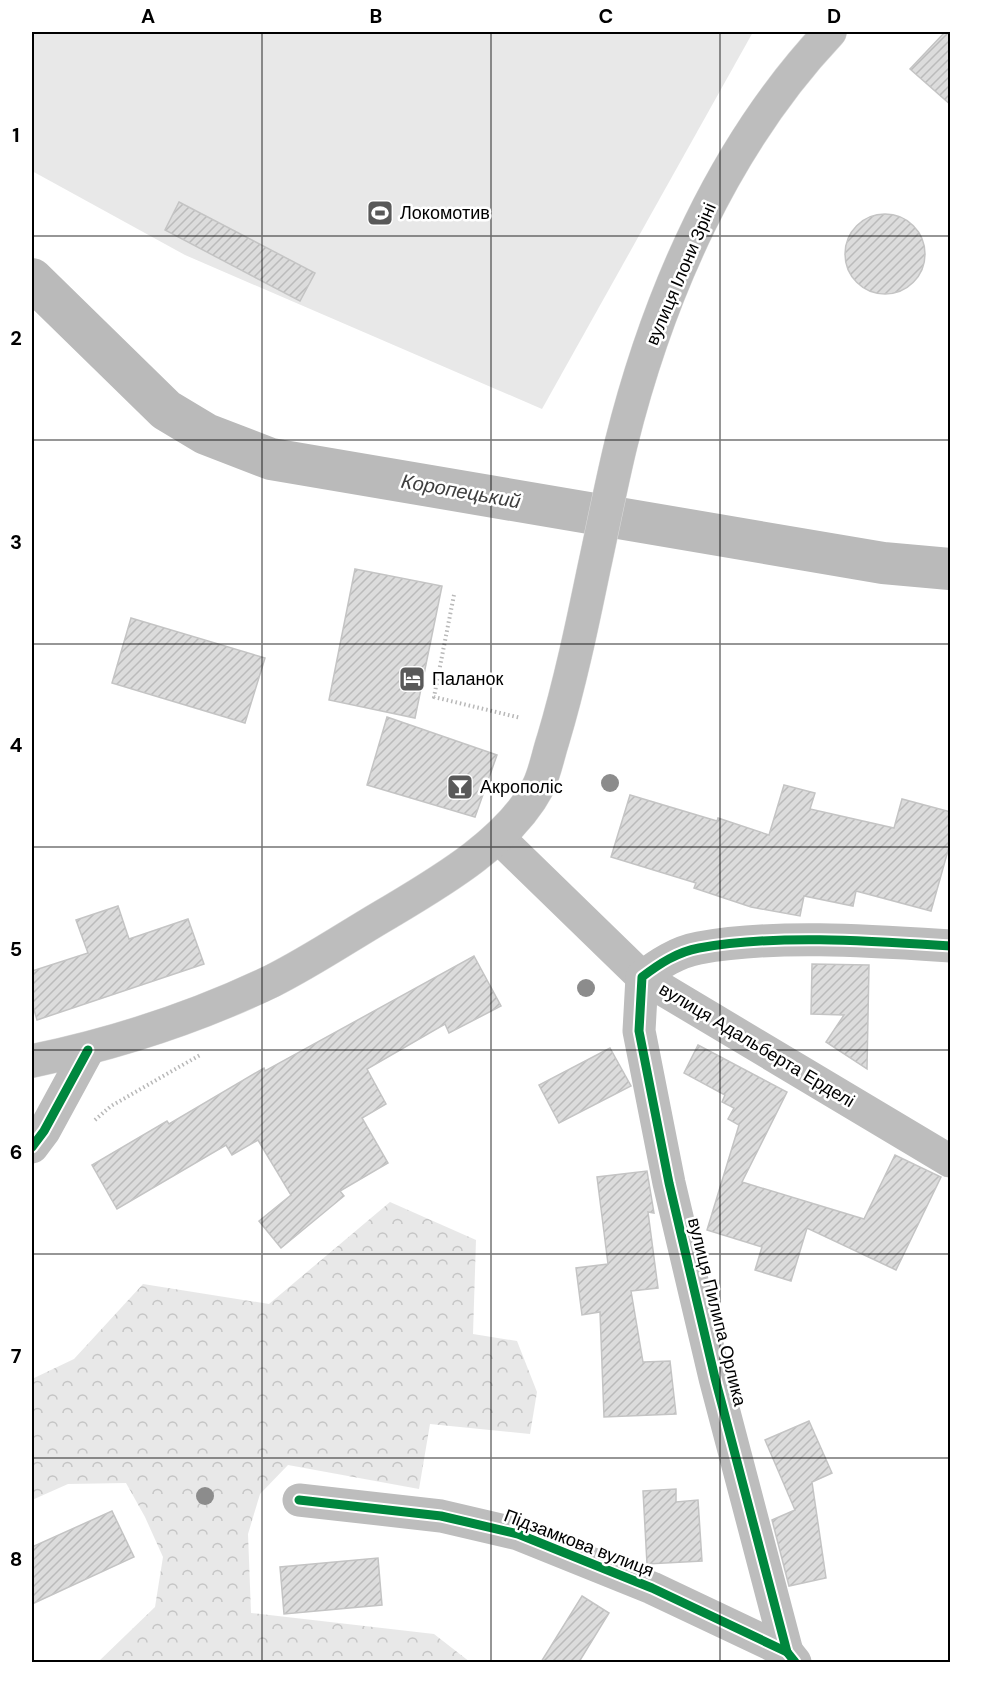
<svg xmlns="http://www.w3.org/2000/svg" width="982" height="1694" viewBox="0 0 982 1694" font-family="'DM Sans',sans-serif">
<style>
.forest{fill:url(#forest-crowns)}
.pitch{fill:#e8e8e8}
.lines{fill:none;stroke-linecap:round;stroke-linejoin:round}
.canal{stroke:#bababa;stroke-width:42}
.building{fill:url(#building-hatch);stroke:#c4c4c4;stroke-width:1.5}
.highway-casing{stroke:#dbdbdb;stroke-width:34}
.path{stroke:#b8b8b8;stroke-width:4;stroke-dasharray:1.5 3;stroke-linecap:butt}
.minor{stroke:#bdbdbd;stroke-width:33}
.highway{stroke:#bdbdbd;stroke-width:33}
.cycleway-casing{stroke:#fff;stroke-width:13}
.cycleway{stroke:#00873e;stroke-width:9}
.tree{fill:#8c8c8c}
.grid{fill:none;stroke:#000;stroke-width:1.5;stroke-opacity:0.55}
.labels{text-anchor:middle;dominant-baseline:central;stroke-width:5;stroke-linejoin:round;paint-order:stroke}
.poi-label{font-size:18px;fill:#000;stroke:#fff;text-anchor:start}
.street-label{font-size:18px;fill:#000;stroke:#fff}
.water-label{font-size:20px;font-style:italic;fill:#3e3e3e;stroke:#fff}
.neatline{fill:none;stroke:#000;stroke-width:2}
.grid-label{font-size:20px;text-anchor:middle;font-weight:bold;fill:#000}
</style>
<defs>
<pattern id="forest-crowns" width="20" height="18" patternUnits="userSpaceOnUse" patternTransform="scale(1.5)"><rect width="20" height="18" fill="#e8e8e8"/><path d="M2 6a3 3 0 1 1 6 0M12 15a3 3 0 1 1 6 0" fill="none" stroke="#c5c5c5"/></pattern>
<pattern id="building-hatch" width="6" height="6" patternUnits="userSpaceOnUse" patternTransform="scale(1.5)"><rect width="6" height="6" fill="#dcdcdc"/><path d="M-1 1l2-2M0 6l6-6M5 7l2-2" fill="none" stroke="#bbb"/></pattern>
</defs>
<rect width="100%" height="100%" fill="#fff"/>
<path class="forest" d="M390,1202L476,1240L473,1334L517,1341L537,1392L530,1434L430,1424L419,1489L288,1465L260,1494L248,1534L251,1613L434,1634L470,1662H98L155,1607L163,1557L145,1517L126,1483L68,1484L32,1500V1379L74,1359L143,1284L269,1304Z"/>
<path class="pitch" d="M32,32H753L542,409L185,255L32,171Z"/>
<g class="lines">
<path class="canal" d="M32,279L166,410L206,434L271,459L883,563L950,569"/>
</g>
<g class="building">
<path d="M945,32H951V105L910,69Z"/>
<path d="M179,202L315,273L300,301L165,230Z"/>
<circle cx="885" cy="254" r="40"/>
<path d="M355,569L442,586L415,718L329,700Z"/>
<path d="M131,618L265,658L245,723L112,683Z"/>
<path d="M387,717L497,755L475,817L367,785Z"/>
<path d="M784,785L815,793L810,809L894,828L902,799L951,812V840L931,911L856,891L853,906L804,896L800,916L751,907L694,888L696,883L611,857L630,795L717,821L718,818L769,835Z"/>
<path d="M118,906L129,939L188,919L204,964L37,1020L32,1003V971L88,953L76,920Z"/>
<path d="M474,956L501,1006L449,1033L445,1024L367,1069L386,1104L362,1118L388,1163L340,1191L344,1196L281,1248L259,1221L291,1195L258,1140L232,1155L226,1145L117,1209L92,1165L167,1121L169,1124L264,1068L265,1071Z"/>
<path d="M812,964L869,965L867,1069L826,1042L844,1015L811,1014Z"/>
<path d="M698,1045L787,1092L742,1182L864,1219L895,1155L941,1177L896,1270L807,1228L791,1281L755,1270L762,1247L707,1230L739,1125L728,1119L734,1108L722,1102L725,1095L684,1073Z"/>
<path d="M610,1048L631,1086L559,1123L539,1085Z"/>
<path d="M647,1171L654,1213L648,1212L658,1288L631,1291L643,1362L670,1361L676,1414L604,1417L600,1312L582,1315L576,1268L608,1264L597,1177Z"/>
<path d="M809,1421L832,1473L812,1482L826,1578L789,1586L772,1520L795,1510L765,1440Z"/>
<path d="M676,1489V1502L698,1500L702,1561L647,1564L643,1491Z"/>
<path d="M112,1511L134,1557L32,1604V1547Z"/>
<path d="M378,1558L382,1605L284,1614L280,1567Z"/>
<path d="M582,1596L609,1613L579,1662H541Z"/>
</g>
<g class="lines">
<defs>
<path id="highway" d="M32,1061C114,1044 197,1017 272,981C312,961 350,935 388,913C440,882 509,842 538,787C545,773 548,755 553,740C570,683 582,626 594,568C603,527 611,485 621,444C658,295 724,144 830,32"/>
</defs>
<use href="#highway" class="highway-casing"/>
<g class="path">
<path d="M454,595L434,697L521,718"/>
<path d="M95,1120L111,1106L200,1055"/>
</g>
<g class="minor">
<path d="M499,838L642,977L950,1161"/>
<path d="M642,977L639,1031L669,1183L715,1378L787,1652"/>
<path d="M642,977C659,964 677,952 699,948C775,934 873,941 950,946"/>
<path d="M32,1147L44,1131L88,1050"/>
<path d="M299,1500L441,1516L518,1534L652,1588L787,1652L795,1662"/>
</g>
<use href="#highway" class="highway"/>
<defs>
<g id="cycleway">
<path d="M32,1147L44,1131L88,1050"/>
<path d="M299,1500L441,1516L518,1534L652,1588L787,1652L795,1662"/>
<path d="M787,1652L715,1378L669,1183L639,1031L642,977C659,964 677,952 699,948C775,934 873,941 950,946"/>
</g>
</defs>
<use href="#cycleway" class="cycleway-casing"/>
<use href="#cycleway" class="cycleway"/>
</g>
<g class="tree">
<circle cx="610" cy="783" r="9"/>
<circle cx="586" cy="988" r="9"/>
<circle cx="205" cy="1496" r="9"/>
</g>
<path class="grid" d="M262,32V1662M491,32V1662M720,32V1662M32,236H950M32,440H950M32,644H950M32,847H950M32,1050H950M32,1254H950M32,1458H950"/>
<defs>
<symbol id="stadium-square" viewBox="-11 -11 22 22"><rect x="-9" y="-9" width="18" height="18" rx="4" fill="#595959" stroke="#fff"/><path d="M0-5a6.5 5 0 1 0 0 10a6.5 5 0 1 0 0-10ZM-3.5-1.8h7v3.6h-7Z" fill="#fff"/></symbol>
<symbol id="hotel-square" viewBox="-11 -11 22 22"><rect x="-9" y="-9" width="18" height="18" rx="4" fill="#595959" stroke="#fff"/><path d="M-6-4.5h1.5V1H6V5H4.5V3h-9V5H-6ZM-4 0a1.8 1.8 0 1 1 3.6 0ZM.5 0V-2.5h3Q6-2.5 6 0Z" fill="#fff"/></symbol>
<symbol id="bar-square" viewBox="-11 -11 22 22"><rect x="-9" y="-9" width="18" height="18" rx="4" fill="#595959" stroke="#fff"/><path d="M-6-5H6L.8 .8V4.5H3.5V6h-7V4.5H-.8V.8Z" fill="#fff"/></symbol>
</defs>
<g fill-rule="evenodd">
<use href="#stadium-square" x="365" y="198" width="30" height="30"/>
<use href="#hotel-square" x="397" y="664" width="30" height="30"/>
<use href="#bar-square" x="445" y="772" width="30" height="30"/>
</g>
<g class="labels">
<g class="poi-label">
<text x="400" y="213">Локомотив</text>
<text x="432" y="679">Паланок</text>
<text x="480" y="787">Акрополіс</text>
</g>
<g class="street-label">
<text transform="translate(681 274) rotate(-67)">вулиця Ілони Зріні</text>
<text transform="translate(757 1045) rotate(31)">вулиця Адальберта Ерделі</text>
<text transform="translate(717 1312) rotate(76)">вулиця Пилипа Орлика</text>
<text transform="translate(579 1543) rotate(21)">Підзамкова вулиця</text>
</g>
<g class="water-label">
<text transform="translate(461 491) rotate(10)">Коропецький</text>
</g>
</g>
<rect width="982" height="1694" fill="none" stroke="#ffffff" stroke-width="66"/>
<rect x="33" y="33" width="916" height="1628" class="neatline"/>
<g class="grid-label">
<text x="148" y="23">A</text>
<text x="376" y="23">B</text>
<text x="606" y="23">C</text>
<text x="834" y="23">D</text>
<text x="16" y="142">1</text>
<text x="16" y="345">2</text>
<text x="16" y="549">3</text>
<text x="16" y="752">4</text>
<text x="16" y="956">5</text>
<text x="16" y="1159">6</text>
<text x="16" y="1363">7</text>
<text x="16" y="1566">8</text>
</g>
</svg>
